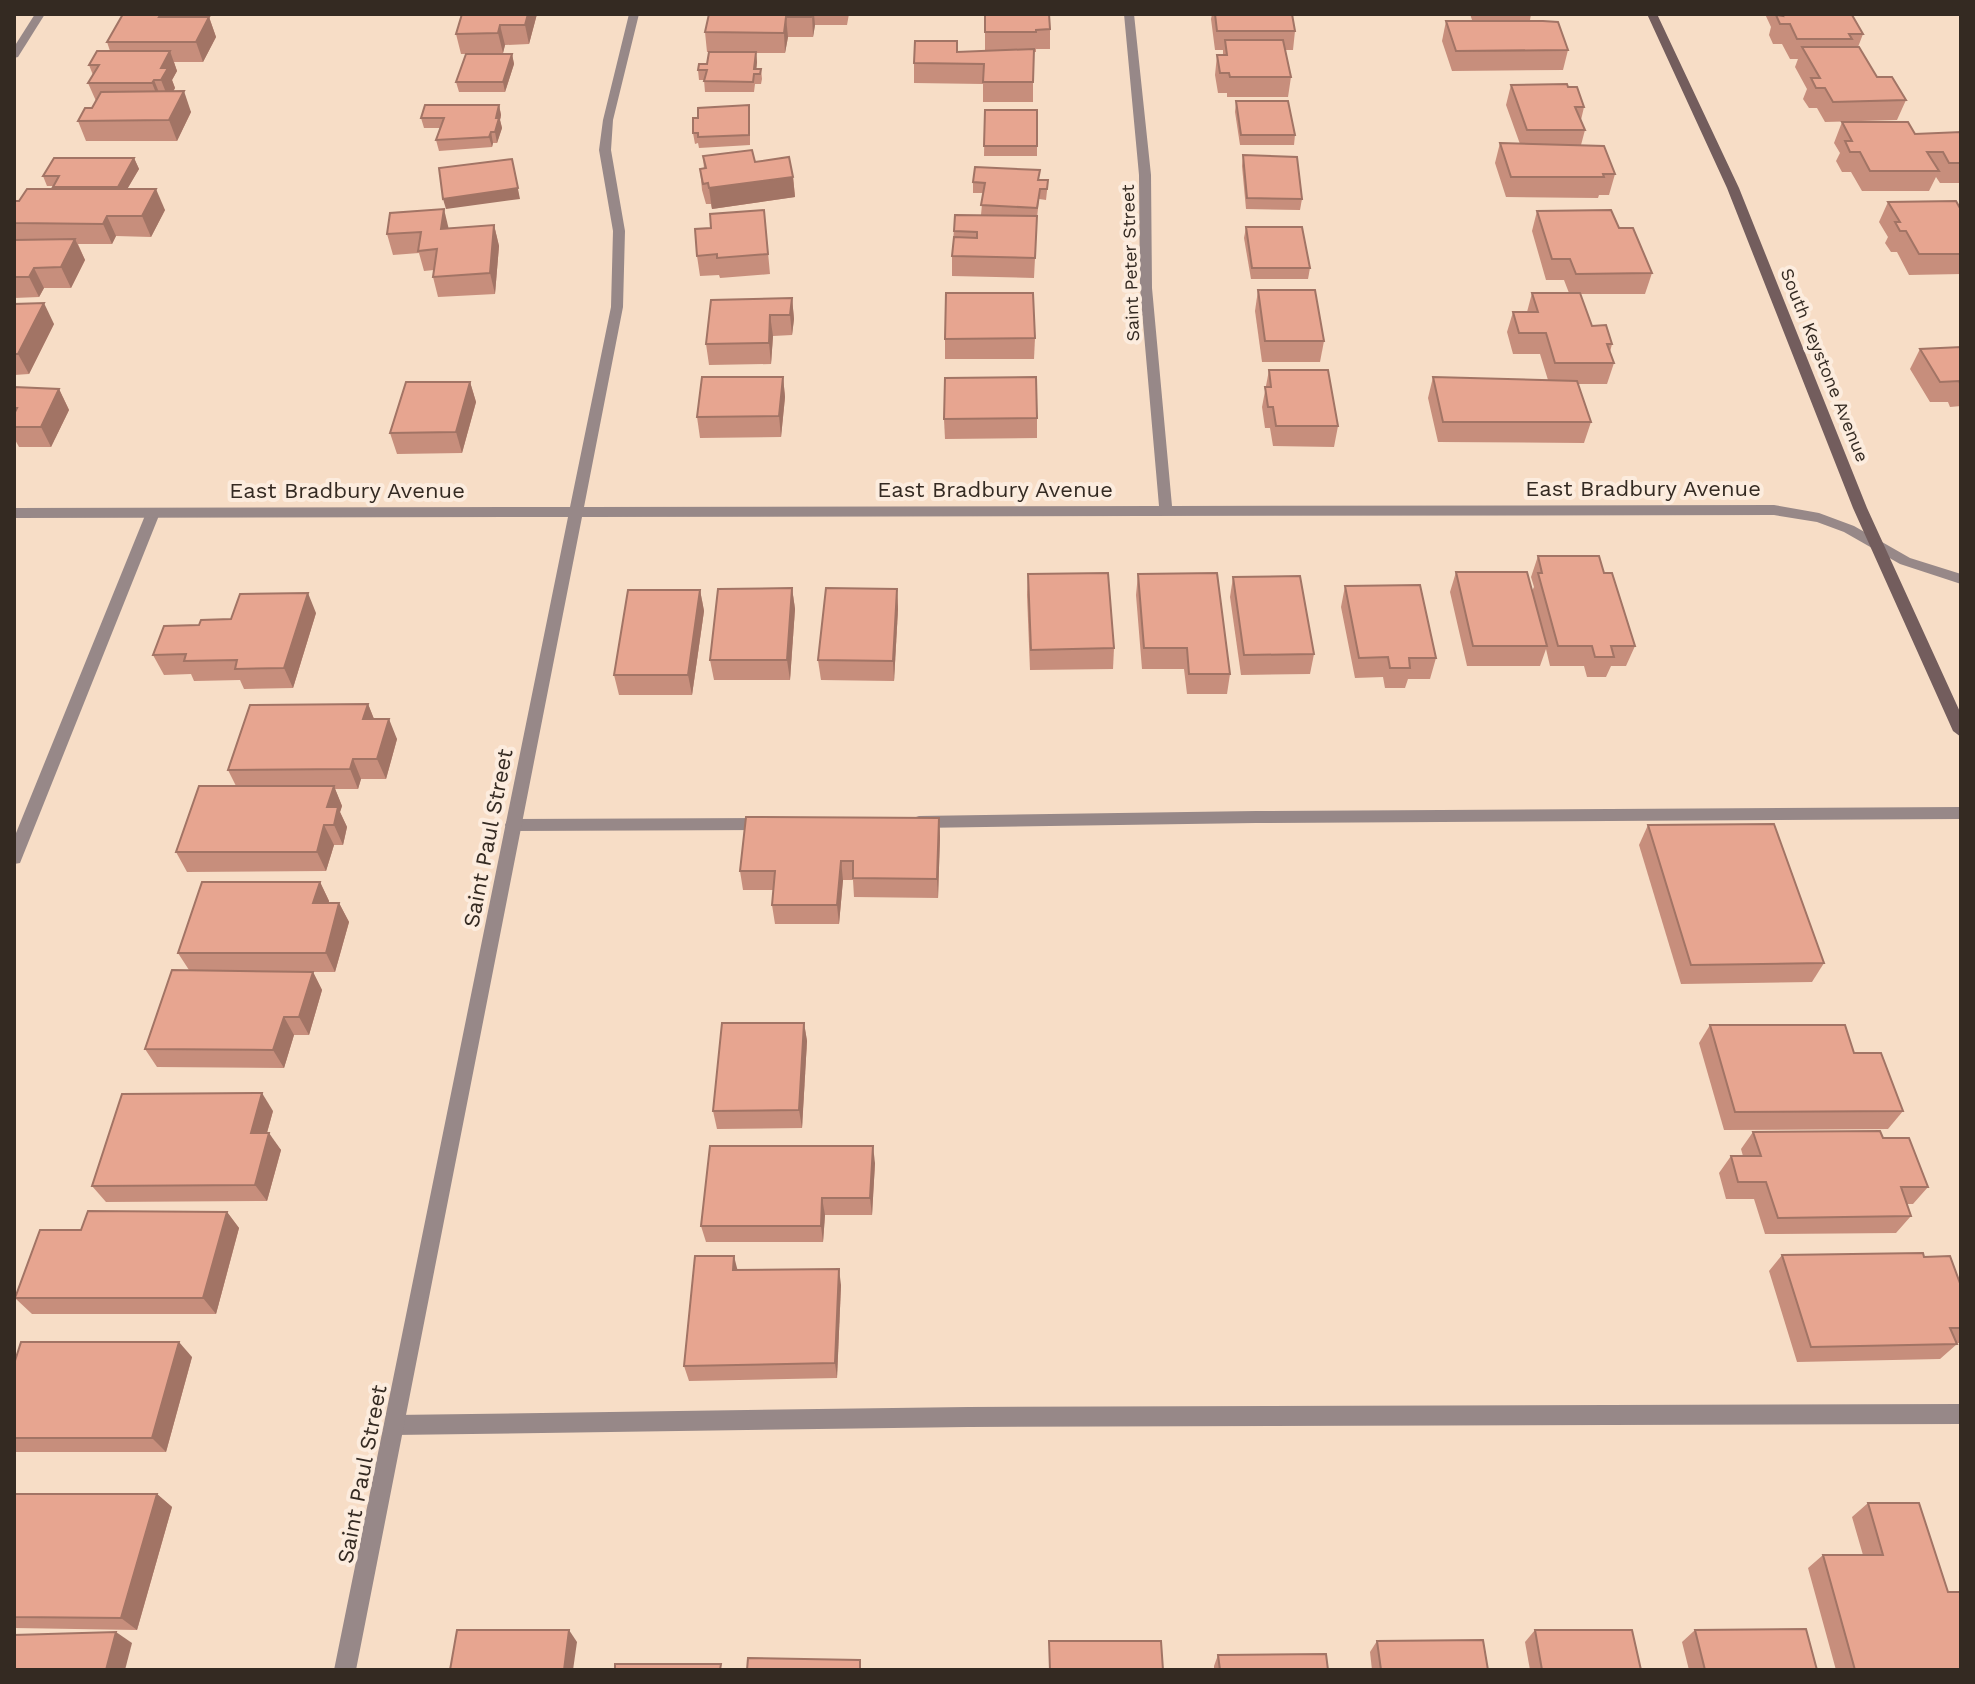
<svg xmlns="http://www.w3.org/2000/svg" width="1975" height="1684" viewBox="0 0 1975 1684" font-family="'Work Sans',sans-serif">
<style>
.lines{fill:none;stroke-linecap:round;stroke-linejoin:round}
.lane{fill:#978888;fill-rule:evenodd}
.street{fill:#978888;fill-rule:evenodd}
.secondary{fill:#735d5d;fill-rule:evenodd}
.wall{fill:#c78e7c}
.shaded-wall{fill:#a27465}
.building{fill:#e7a590;stroke:#a27465;stroke-width:2}
.labels{text-anchor:middle;dominant-baseline:central;stroke-width:8;stroke-linejoin:round;paint-order:stroke}
.far-street-label{font-size:18px;fill:#342a22;stroke:#fcecde}
.street-label{font-size:22px;fill:#342a22;stroke:#fcecde}
</style>
<rect width="100%" height="100%" fill="#f7ddc6"/>
<g class="lines">
<g class="lane">
<path d="M153,508L160,513L20,863L14,864V838L146,513Z"/>
<path d="M1961,807V819L1256,823L919,828L913,826L911,822L913,818L919,816L1256,811Z"/>
<path d="M768,818L774,820L776,824L774,828L768,830L513,831L507,829L505,825L507,821L513,819Z"/>
<path d="M1961,1404V1424L968,1427L394,1435L387,1432L384,1425L387,1418L394,1415L968,1407Z"/>
</g>
<g class="street">
<path d="M35,14H45L18,57L14,58V47Z"/>
<path d="M629,14H639L613,120L611,150L625,231L623,307L584,507L1159,506L1140,288L1139,175L1124,14H1134L1151,175L1152,288L1172,506L1774,505L1819,513L1854,526L1910,558L1961,574V584L1900,564L1844,532L1817,522L1774,515L582,517L356,1670H334L568,517L14,518V508L570,507L611,307L613,231L599,150L603,120Z"/>
</g>
<path class="secondary" d="M1647,14H1657L1739,188L1867,508L1961,714V737L1953,731L1853,508L1727,188Z"/>
</g>
<g class="wall">
<path d="M537,14L529,44L505,45L503,53L512,54L514,64L505,92H459L456,82L466,54H461L456,34Z"/>
<path d="M709,14H849L847,25H815L813,37H788L785,53H756L757,62L756,69H761L762,79L761,84H755L754,92H705L704,80H699L698,70L707,64L709,52H707L705,32Z"/>
<path d="M985,14L1050,29V49H1036V52H1033V102H983V84L914,83V63L957,41L958,52L985,51Z"/>
<path d="M1212,14H1292L1295,31L1293,50H1285L1291,77L1288,97H1227V93H1218L1215,75L1217,55H1223V50H1215L1211,19Z"/>
<path d="M1470,14H1531L1530,20H1472Z"/>
<path d="M1765,14H1835L1863,34L1858,47L1877,77L1906,100L1897,120L1825,122L1817,108H1809L1803,99L1807,89L1795,67L1798,59H1790L1782,44H1773L1769,35L1771,27Z"/>
<path d="M164,17H209L216,37L203,62H174L177,71L172,80L175,88L173,91L191,112L177,141H86L78,121L92,108L96,101L88,83L93,75L89,65L110,51L107,42Z"/>
<path d="M1446,21L1568,50L1563,70L1452,71L1442,41Z"/>
<path d="M1511,85L1568,87L1584,107L1581,120L1585,130L1581,145L1615,174L1609,195H1599L1598,198L1506,197L1495,163L1500,143L1520,144L1506,105Z"/>
<path d="M1236,101L1295,135L1294,145H1240L1235,112Z"/>
<path d="M499,105L501,115L500,120L502,128L497,143H493L492,147L439,151L436,140L440,128H424L421,118Z"/>
<path d="M985,110H1037V156H984Z"/>
<path d="M750,115V145L699,148L698,143L695,144L693,133L698,118Z"/>
<path d="M1842,122L1915,134L1961,132V183H1940L1936,177L1929,191H1862L1851,172H1842L1836,161L1840,153L1834,143Z"/>
<path d="M1243,155L1302,199L1300,210L1246,209L1242,166Z"/>
<path d="M703,156L755,162L793,177L795,197L712,209L711,204H706L702,190L700,169H704Z"/>
<path d="M134,158L139,169L127,189L165,210L151,237L116,236L112,244H78L85,260L71,288H44L39,297L14,298V201H19L54,189L53,186H47L43,176Z"/>
<path d="M1039,180H1048L1047,191L1046,200L1039,199L1037,218L1034,278L952,276V256L955,215H981L983,193H973V182Z"/>
<path d="M1888,202L1961,210V274L1909,275L1897,252H1891L1885,243L1888,237L1879,222Z"/>
<path d="M764,210L770,274L720,278L719,275L700,276L697,256L711,228Z"/>
<path d="M1537,211L1619,228L1652,273L1645,294H1580L1592,326L1612,344L1610,352L1614,363L1607,384H1578L1591,422L1584,443L1438,442L1428,398L1433,377L1548,380L1540,354H1513L1507,332L1513,312H1527L1532,293H1569L1564,280H1546L1532,231Z"/>
<path d="M494,225L499,246L495,294L438,297L433,277L434,270L424,271L419,253L393,255L387,234L449,228Z"/>
<path d="M1246,227L1310,268L1308,279H1251L1244,238Z"/>
<path d="M1258,290L1324,341L1320,362H1262L1255,311Z"/>
<path d="M792,298L794,319L792,335L773,336L771,364L709,365L706,344Z"/>
<path d="M14,304L54,324L29,374L14,375Z"/>
<path d="M1035,338L1034,359H945V339Z"/>
<path d="M1961,347V406L1950,407L1948,402H1930L1910,369L1920,349Z"/>
<path d="M1269,370L1338,426L1334,447L1273,446L1270,428H1265L1262,407Z"/>
<path d="M783,377L785,397L781,437L700,438L697,417Z"/>
<path d="M470,382L476,402L462,453L397,454L390,433Z"/>
<path d="M14,387L59,389L69,410L51,447H19L14,438Z"/>
<path d="M1037,418V438L945,439L944,419Z"/>
<path d="M1538,556L1604,573L1635,646L1626,666H1611L1606,677H1587L1584,666H1550L1546,649L1540,666H1467L1450,592L1456,572L1532,591L1534,587L1531,577Z"/>
<path d="M1028,574L1114,648L1113,669L1030,670L1027,595Z"/>
<path d="M1138,574L1230,674L1227,694H1187L1184,669H1142L1136,595Z"/>
<path d="M1233,577L1314,654L1310,674L1241,675L1230,597Z"/>
<path d="M1345,586L1436,658L1430,679H1408L1405,688H1385L1383,677L1355,678L1341,607Z"/>
<path d="M792,588L795,609L790,680H714L710,660Z"/>
<path d="M897,589L898,609L894,681L821,680L818,660Z"/>
<path d="M700,590L704,611L692,695H619L614,675Z"/>
<path d="M316,613L293,688L244,689L240,680L194,681L191,674L164,675L153,655L199,625L231,619Z"/>
<path d="M368,704L374,719L397,739L386,779H361L358,789H335L342,806L340,812L347,827L343,845H334L326,871L187,872L176,852L236,786L228,770Z"/>
<path d="M939,818L940,837L938,898L854,897L853,880H843L839,924H775L772,905L774,890H743L740,871Z"/>
<path d="M1648,825L1824,963L1812,982L1681,984L1639,845Z"/>
<path d="M320,882L329,901V903H339L349,922L335,972H303H313L322,990L309,1035H294L284,1068L157,1067L145,1049L189,970L178,953Z"/>
<path d="M804,1023L807,1041L802,1128L717,1129L713,1111Z"/>
<path d="M1710,1025L1854,1053L1903,1111L1888,1129L1724,1130L1699,1043Z"/>
<path d="M273,1111L267,1133L281,1150L267,1201L106,1202L92,1186Z"/>
<path d="M1753,1132L1883,1138L1928,1187L1913,1204H1907L1911,1216L1896,1233L1765,1234L1754,1199H1726L1719,1173L1731,1156H1743L1741,1149Z"/>
<path d="M875,1163L872,1215H825L823,1242H706L701,1226Z"/>
<path d="M227,1212L239,1228L216,1314H32L15,1298L81,1230Z"/>
<path d="M1782,1255L1924,1257L1961,1286V1343H1956L1957,1344L1940,1359L1797,1362L1769,1271Z"/>
<path d="M841,1285L837,1378L689,1381L684,1366Z"/>
<path d="M192,1357L166,1452H14V1364Z"/>
<path d="M14,1494H157L172,1507L137,1630L14,1628Z"/>
<path d="M1868,1503L1948,1592L1961,1670H1836L1808,1568L1823,1555H1863L1852,1517Z"/>
<path d="M1535,1630L1641,1670H1530L1525,1642Z"/>
<path d="M1695,1630L1817,1670H1689L1682,1642Z"/>
<path d="M1377,1641L1488,1670H1372L1370,1652Z"/>
<path d="M1218,1655L1328,1670H1214V1666Z"/>
</g>
<g class="shaded-wall">
<path d="M528,14H537L529,44L525,25Z"/>
<path d="M812,14H814L815,25L813,37Z"/>
<path d="M209,17L216,37L203,62L196,42Z"/>
<path d="M786,17L788,37L785,53L784,33Z"/>
<path d="M500,25L505,45L503,53L498,33Z"/>
<path d="M170,51L177,71L172,80L175,88L169,100L161,80V68Z"/>
<path d="M756,52L757,62L756,74L754,69Z"/>
<path d="M512,54L514,64L505,92L503,82Z"/>
<path d="M154,80L162,100L160,103L152,83Z"/>
<path d="M184,91L191,112L177,141L169,120Z"/>
<path d="M499,105L501,115L500,120L502,128L497,143L495,132L496,118Z"/>
<path d="M491,132L493,143L492,147L489,137Z"/>
<path d="M134,158L139,169L122,198L118,187Z"/>
<path d="M512,159L520,199L446,209L443,199Z"/>
<path d="M793,177L795,197L712,209L709,188Z"/>
<path d="M156,189L165,210L151,237L142,216Z"/>
<path d="M444,209L449,230L441,229Z"/>
<path d="M107,216L116,236L112,244L103,224Z"/>
<path d="M494,225L499,246L495,294L490,273Z"/>
<path d="M75,239L85,260L71,288L61,267Z"/>
<path d="M34,268L44,288L39,297L29,277Z"/>
<path d="M792,298L794,319L792,335L790,315Z"/>
<path d="M44,303L54,324L29,374L18,354Z"/>
<path d="M770,315L773,336L771,364L769,343Z"/>
<path d="M783,377L785,397L781,437L779,416Z"/>
<path d="M470,382L476,402L462,453L456,432Z"/>
<path d="M59,389L69,410L51,447L41,427Z"/>
<path d="M792,588L795,609L790,680L787,660Z"/>
<path d="M897,589L898,609L894,681L893,661Z"/>
<path d="M700,590L704,611L692,695L688,675Z"/>
<path d="M308,593L316,613L293,688L284,668Z"/>
<path d="M368,704L376,724L363,719Z"/>
<path d="M389,719L397,739L386,779L377,759Z"/>
<path d="M353,759L361,779L358,789L350,769Z"/>
<path d="M334,786L342,806L340,812L347,827L343,845L334,825L327,807Z"/>
<path d="M939,818L940,837L938,898L937,879Z"/>
<path d="M324,825L334,845L326,871L317,852Z"/>
<path d="M841,861L843,880L839,924L837,905Z"/>
<path d="M320,882L329,901L322,922L313,903Z"/>
<path d="M339,903L349,922L335,972L326,953Z"/>
<path d="M313,972L322,990L309,1035L299,1017Z"/>
<path d="M284,1017L294,1035L284,1068L273,1050Z"/>
<path d="M804,1023L807,1041L802,1128L799,1110Z"/>
<path d="M262,1093L273,1111L262,1150L251,1133Z"/>
<path d="M269,1133L281,1150L267,1201L255,1185Z"/>
<path d="M873,1146L875,1163L872,1215L870,1198Z"/>
<path d="M822,1198L825,1215L823,1242L821,1226Z"/>
<path d="M227,1212L239,1228L216,1314L203,1298Z"/>
<path d="M734,1256L738,1272L733,1270Z"/>
<path d="M839,1269L841,1285L837,1378L835,1363Z"/>
<path d="M179,1342L192,1357L166,1452L152,1438Z"/>
<path d="M157,1494L172,1507L137,1630L121,1618Z"/>
<path d="M569,1630L577,1642L573,1670H564Z"/>
<path d="M116,1632L132,1643L125,1670H106Z"/>
</g>
<g class="building">
<path d="M123,14H161L159,17H209L196,42H107Z"/>
<path d="M462,14H528L525,25H500L498,33L456,34Z"/>
<path d="M709,14H812L811,17H786L784,33L705,32Z"/>
<path d="M985,14H1049L1050,29L1036,30V32H985Z"/>
<path d="M1215,14H1292L1295,31H1217Z"/>
<path d="M1782,14L1852,15L1863,34H1849L1852,39H1797L1790,24H1780L1776,15L1783,16Z"/>
<path d="M1446,21H1543L1558,22L1568,50L1456,51Z"/>
<path d="M1225,40H1283L1291,77H1230L1229,73H1220L1217,55H1227Z"/>
<path d="M915,41H957V52L1034,49L1033,82H983L984,64L914,63Z"/>
<path d="M1802,47H1859L1877,77H1892L1906,100L1833,102L1825,88H1816L1811,78H1820Z"/>
<path d="M97,51H170L161,68H168L161,80H154L152,83H88L99,65H89Z"/>
<path d="M709,52H756L754,69H761L760,74H754L753,82L704,81L707,70H698L699,64H707Z"/>
<path d="M466,54H512L503,82H456Z"/>
<path d="M1567,84L1568,87H1577L1584,107H1575L1585,130H1527L1511,85Z"/>
<path d="M184,91L169,120L78,121L85,108H92L101,92Z"/>
<path d="M1236,101H1288L1295,135H1241Z"/>
<path d="M425,105H499L496,118H499L495,132H491L489,137L436,140L444,118H421Z"/>
<path d="M749,105V135L698,137V133H693V118H698V108Z"/>
<path d="M985,110H1037V146H984Z"/>
<path d="M1842,122H1908L1915,134L1961,132V163H1949L1943,152H1927L1939,171H1870L1860,152H1850L1845,141H1852Z"/>
<path d="M1500,143L1604,146L1615,174H1603L1604,177H1511Z"/>
<path d="M752,150L755,162L789,157L793,177L709,188L708,183L703,184L700,169L706,168L703,156Z"/>
<path d="M1243,155L1297,157L1302,199L1247,198Z"/>
<path d="M54,158H134L118,187H53L59,176H43Z"/>
<path d="M512,159L518,188L443,199L439,168Z"/>
<path d="M975,167L1040,170L1038,180H1048L1047,189H1040L1037,208L981,205L985,183L973,182Z"/>
<path d="M27,189H156L142,216H107L103,224L14,223V201H19Z"/>
<path d="M1956,201L1961,210V254H1919L1906,231H1900L1895,222H1900L1888,202Z"/>
<path d="M444,209L441,229L494,225L490,273L433,277L437,249L418,251L421,232L387,234L390,213Z"/>
<path d="M764,210L768,254L717,258V254L697,256L695,229L711,228L710,214Z"/>
<path d="M1611,210L1619,228H1633L1652,273L1576,274L1570,259H1552L1537,211Z"/>
<path d="M955,215L1037,216L1035,258L952,256L954,237L977,238V232L954,231Z"/>
<path d="M1246,227H1302L1310,268H1252Z"/>
<path d="M75,239L61,267L34,268L29,277H14V240Z"/>
<path d="M1258,290H1315L1324,341H1265Z"/>
<path d="M946,293H1033L1035,338L945,339Z"/>
<path d="M1532,293H1580L1592,326L1606,325L1612,344H1607L1614,363H1555L1546,333H1519L1513,312H1538Z"/>
<path d="M792,298L790,315H770L769,343L706,344L711,300Z"/>
<path d="M44,303L18,354H14V304Z"/>
<path d="M1961,347V386L1959,381L1940,382L1920,349Z"/>
<path d="M1269,370H1328L1338,426H1276L1273,407H1268L1265,387H1271Z"/>
<path d="M702,377H783L779,416L697,417Z"/>
<path d="M1036,377L1037,418L944,419L945,378Z"/>
<path d="M1433,377L1577,381L1591,422H1443Z"/>
<path d="M406,382H470L456,432L390,433Z"/>
<path d="M14,387L59,389L41,427H14V414L17,408H14Z"/>
<path d="M1538,556H1599L1604,573H1612L1635,646H1611L1614,657H1595L1592,646H1558L1538,573H1542Z"/>
<path d="M1456,572H1527L1547,646H1473Z"/>
<path d="M1108,573L1114,648L1031,650L1028,574Z"/>
<path d="M1217,573L1230,674H1189L1187,648H1144L1138,574Z"/>
<path d="M1300,576L1314,654L1244,655L1233,577Z"/>
<path d="M1420,585L1436,658H1409L1410,668H1390L1388,657L1359,658L1345,586Z"/>
<path d="M792,588L787,660H710L718,589Z"/>
<path d="M826,588L897,589L893,661L818,660Z"/>
<path d="M628,590H700L688,675H614Z"/>
<path d="M308,593L284,668L235,669L237,660L184,661L186,654L153,655L164,626L199,625L201,620L231,619L240,594Z"/>
<path d="M368,704L363,719H389L377,759H353L350,769L228,770L250,705Z"/>
<path d="M199,786H334L327,807H338L334,825H324L317,852H176Z"/>
<path d="M746,817L939,818L937,879L853,878V861H841L837,905H772L775,871H740Z"/>
<path d="M1774,824L1824,963L1691,965L1648,825Z"/>
<path d="M202,882H320L313,903H339L326,953H178Z"/>
<path d="M172,970L313,972L299,1017H284L273,1050L145,1049Z"/>
<path d="M722,1023H804L799,1110L713,1111Z"/>
<path d="M1710,1025H1845L1854,1053H1881L1903,1111L1735,1112Z"/>
<path d="M262,1093L251,1133H269L255,1185L92,1186L122,1094Z"/>
<path d="M1880,1131L1883,1138H1909L1928,1187H1901L1911,1216L1778,1218L1766,1182H1738L1731,1156H1761L1753,1132Z"/>
<path d="M710,1146H873L870,1198H822L821,1226H701Z"/>
<path d="M88,1211L227,1212L203,1298H15L40,1230H81Z"/>
<path d="M1923,1253L1924,1257L1950,1256L1961,1286V1328H1950L1957,1344L1811,1347L1782,1255Z"/>
<path d="M695,1256H734L733,1270L839,1269L835,1363L684,1366Z"/>
<path d="M21,1342H179L152,1438H14V1364Z"/>
<path d="M14,1494H157L121,1618L14,1617Z"/>
<path d="M1868,1503H1919L1948,1592H1961V1670H1855L1823,1555H1883Z"/>
<path d="M1806,1629L1817,1670H1705L1695,1630Z"/>
<path d="M457,1630H569L564,1670H450Z"/>
<path d="M1535,1630H1632L1641,1670H1542Z"/>
<path d="M116,1632L106,1670H14V1635Z"/>
<path d="M1483,1640L1488,1670H1381L1377,1641Z"/>
<path d="M1049,1641H1161L1163,1670H1050Z"/>
<path d="M1326,1654L1328,1670H1220L1218,1655Z"/>
<path d="M748,1658L860,1660V1670H747Z"/>
<path d="M615,1664H721L720,1670H615Z"/>
</g>
<g class="labels">
<g class="far-street-label">
<text transform="translate(1130 263) rotate(-92)">Saint Peter Street</text>
<text transform="translate(1825 365) rotate(68)">South Keystone Avenue</text>
</g>
<g class="street-label">
<text x="1643" y="488">East Bradbury Avenue</text>
<text x="995" y="489">East Bradbury Avenue</text>
<text x="347" y="490">East Bradbury Avenue</text>
<text transform="translate(488 838) rotate(-79)">Saint Paul Street</text>
<text transform="translate(362 1474) rotate(-79)">Saint Paul Street</text>
</g>
</g>
<rect width="1975" height="1684" fill="none" stroke="#342a22" stroke-width="32"/>
</svg>
